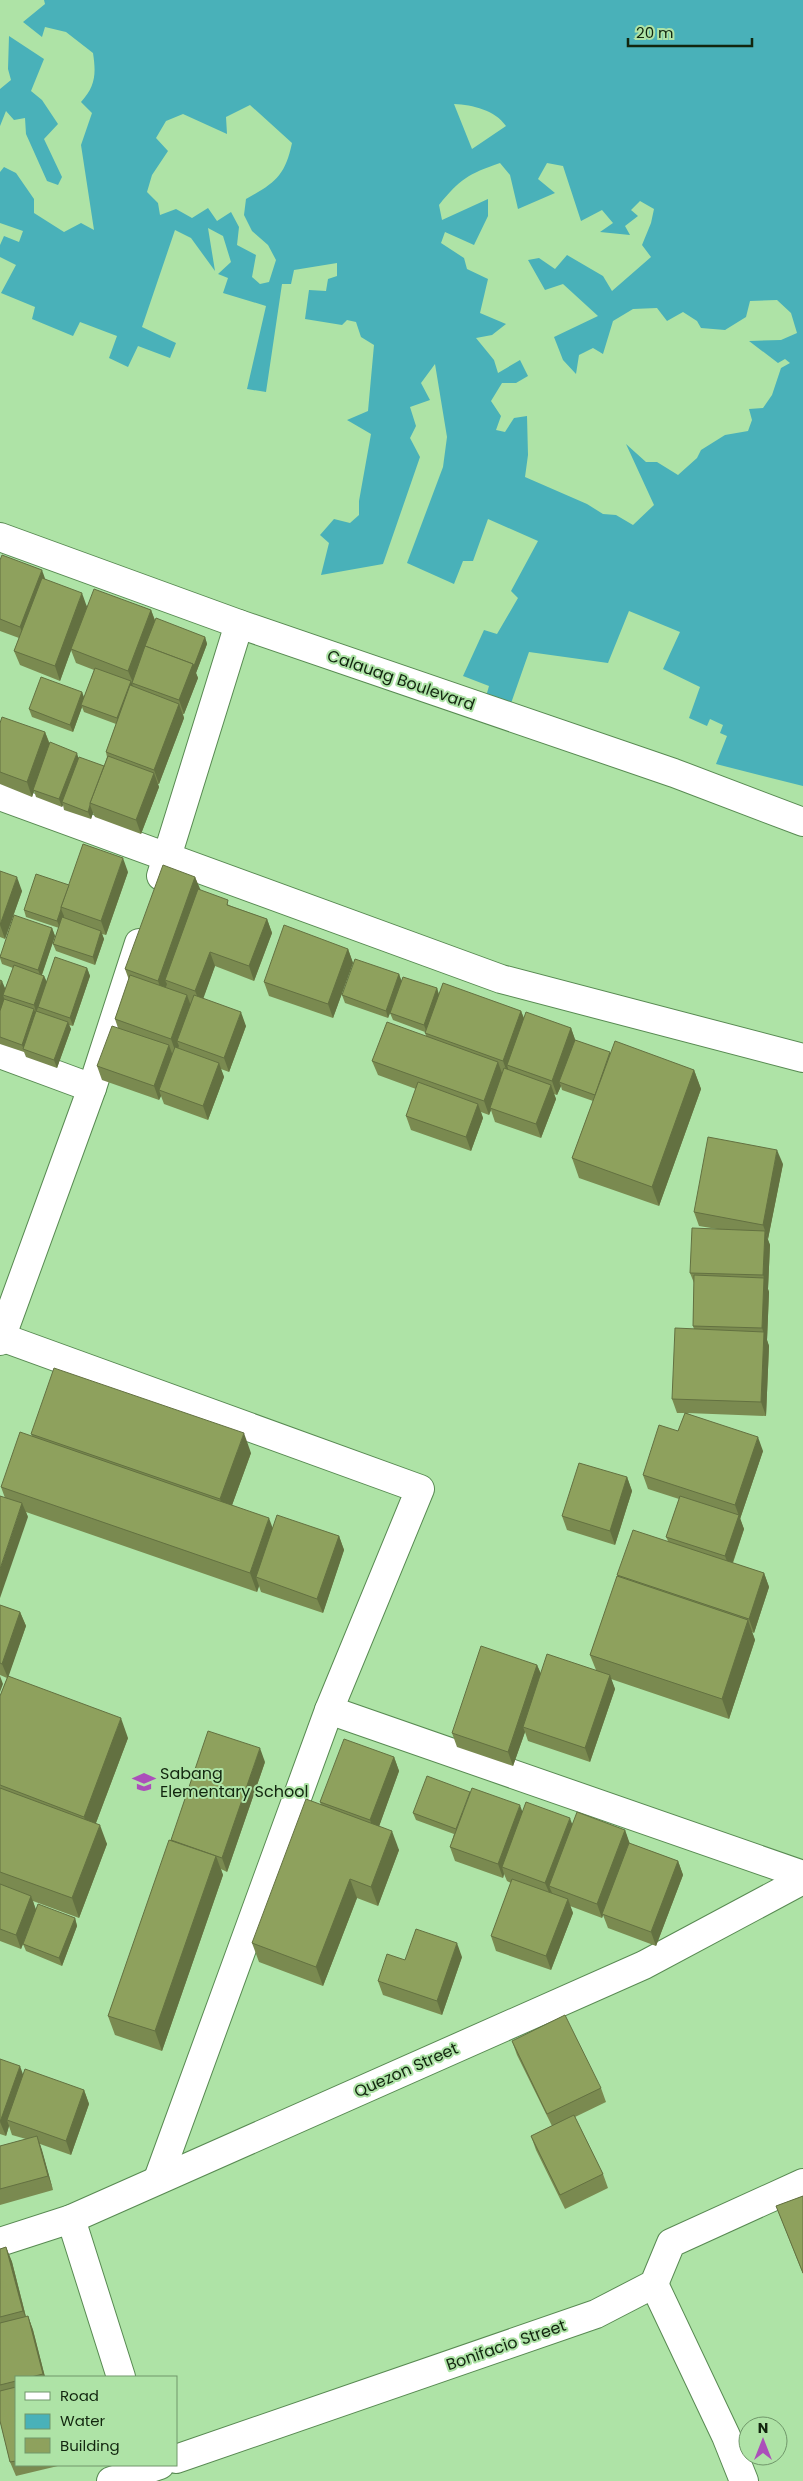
<svg xmlns="http://www.w3.org/2000/svg" width="803" height="2481" viewBox="0 0 803 2481" font-family="Poppins,sans-serif">
<style>
.water{fill:#49b1b9;fill-rule:evenodd}
.lines{fill:none;stroke-linecap:round;stroke-linejoin:round}
.minor-casing{stroke:#588a52;stroke-width:30}
.minor{stroke:#fff;stroke-width:28}
.wall{fill:#7a8a50}
.shaded-wall{fill:#637141}
.building{fill:#8ea15d;stroke:#637141}
.labels{text-anchor:middle;dominant-baseline:central;stroke-width:4;stroke-linejoin:round;paint-order:stroke}
.street-label{font-size:16px;fill:#12260f;stroke:#aee3a6}
.poi-label{font-size:16px;fill:#12260f;stroke:#aee3a6;text-anchor:start}
</style>
<rect width="100%" height="100%" fill="#aee3a6"/>
<g class="water">
<path d="M44,0H803V786L716,764L727,736L720,733L723,725L710,719L707,726L689,718L700,687L663,669L680,632L629,611L608,663L529,652L509,709L485,700L489,686L463,676L484,630L497,634L518,598L511,591L538,541L488,519L473,561H463L454,584L407,563L443,467L447,437L435,364L421,383L430,400L410,407L416,426L410,438L420,457L383,564L321,575L329,543L320,535L334,519L350,523L359,515V501L371,434L347,420L368,411L374,345L361,337L356,322L347,320L342,325L305,319L309,290L326,291L328,279L337,276V263L294,270L291,284H282L266,392L247,389L266,306L223,293L228,278L218,274L231,262L223,236L208,228L215,271L191,238L175,230L142,327L176,343L170,358L138,346L128,367L109,358L117,336L80,322L73,336L32,319L35,307L1,293L16,265L0,257V245L4,236L19,242L23,231L0,223V172L4,167L16,173L34,199V213L64,232L81,223L94,230L81,145L92,113L81,102C96,86 96,73 93,53L66,32L45,27L42,37L23,22L45,4ZM454,104C473,105 495,110 506,126L472,149ZM250,105L292,143C285,176 275,183 246,199L244,215L252,231L268,245L276,260L269,282L260,284L252,277L256,255L237,245L239,227L231,212L217,221L208,208L192,218L176,209L160,215L158,203L147,192L152,175L168,151L156,138L166,121L183,114L227,134L226,117ZM500,163L510,175L518,209L555,193L538,179L547,163L563,166L581,221L602,210L613,223L600,232L630,235L625,226L638,216L631,210L640,201L654,209L651,223L642,245L651,257L612,291L603,276L567,255L555,269L539,258L528,260L545,290L563,284L598,316L554,337L563,360L576,374L579,355L593,348L603,354L613,321L633,309L657,308L667,321L683,312L697,321L701,328L725,330L746,317L750,301L777,300L791,313L797,333L781,340L749,341L778,363L785,359L790,363L781,368L772,395L763,408L749,409L752,420L748,431L725,435L701,450L697,458L678,475L657,462H646L626,444L654,505L633,525L616,515L603,514L587,504L525,477L528,455L527,416L514,418L505,432L496,430L501,416L491,401L502,383H516L528,376L520,360L498,373L494,360L476,338L492,335L506,324L480,313L488,279L467,269L464,258L441,243L445,232L474,245L488,216V199L442,220L439,205C460,179 468,174 500,163Z"/>
<path d="M9,36L44,59L31,91L42,100L58,124L44,139L62,177L58,185L47,181L26,134L25,118L14,120L6,111L0,126V89L11,80L8,69Z"/>
</g>
<g class="lines">
<defs>
<g id="minor">
<path d="M0,537L239,624L674,773L803,822"/>
<path d="M0,796L501,979L803,1058"/>
<path d="M161,876L239,624"/>
<path d="M0,1054L92,1088"/>
<path d="M1,1337L420,1489L329,1710L158,2179"/>
<path d="M0,1341L92,1088L139,943"/>
<path d="M329,1710L803,1875"/>
<path d="M71,2219L121,2377"/>
<path d="M0,2242L71,2219L644,1965L803,1880"/>
<path d="M654,2284L726,2436L744,2481"/>
<path d="M176,2459L596,2314L654,2284L671,2243L803,2183"/>
<path d="M111,2481L160,2465"/>
</g>
</defs>
<use href="#minor" class="minor-casing"/>
<use href="#minor" class="minor"/>
</g>
<g class="wall">
<path d="M0,560L45,579L87,606L151,610L155,620L205,637L207,644L196,673L198,678L184,714H183L184,718L159,784H158L159,787L141,834L95,817L93,813L91,819L64,810L63,805L62,807L36,797L34,791L32,797L0,784V721L45,732L50,744L78,758L104,766L107,757L106,752L116,724L84,712L82,707L73,732L32,717L29,709L82,692L84,698L94,670L76,663L71,650L60,681L20,665L14,651L19,638L0,631Z"/>
<path d="M0,871L22,891L5,939L0,937Z"/>
<path d="M128,872L106,935L102,934L104,939L95,965L56,951L53,944L59,928L26,917L24,910L69,885Z"/>
<path d="M195,877L200,890L231,906L267,919L272,933L254,981L215,966L203,998L246,1026L229,1072L221,1069L224,1077L208,1120L164,1104L161,1096L159,1100L102,1080L97,1066L118,1028L115,1019L129,980L125,969Z"/>
<path d="M52,928L55,936L42,975L44,976L47,982L87,968L90,976L73,1026L69,1025L71,1029L57,1068L26,1057L24,1052L0,1044V980L5,989L13,968L2,964L0,958V955Z"/>
<path d="M348,949L353,963L333,1018L269,996L264,982Z"/>
<path d="M399,974L401,981L437,988L439,994L521,1011L524,1018L571,1028L575,1040L610,1053L694,1070L701,1089L659,1206L579,1178L572,1158L593,1101L562,1090L561,1086L557,1095L554,1094L556,1099L541,1138L495,1122L491,1110L489,1115L481,1112L483,1118L471,1151L411,1130L406,1116L416,1089L378,1075L372,1061L426,1036L425,1032L393,1020L390,1013L388,1018L345,1003L342,995Z"/>
<path d="M783,1164L768,1239L767,1238L770,1245L768,1289L769,1292L767,1340L769,1346L766,1416L687,1413L763,1451L740,1519L744,1529L733,1563L764,1573L769,1587L754,1633L752,1632L755,1640L729,1719L611,1679L615,1689L590,1762L528,1741L525,1732L513,1766L457,1747L452,1733L537,1665L541,1674L596,1670L590,1655L618,1576L617,1575L668,1541L666,1537L679,1499L648,1489L643,1475L678,1431L685,1413H677L672,1399L694,1329L693,1326L694,1283L690,1273L717,1229L699,1226L694,1212Z"/>
<path d="M31,1434L251,1453L232,1505L273,1528L339,1536L344,1550L323,1613L261,1592L259,1586L257,1592L26,1512L28,1517L5,1498L1,1487L32,1436Z"/>
<path d="M627,1477L632,1491L615,1545L567,1530L562,1516Z"/>
<path d="M0,1605L20,1612L26,1626L8,1676L128,1738L96,1823L107,1844L79,1918L33,1901L36,1910L75,1918L77,1926L62,1966L26,1951L23,1944L21,1949L0,1941V1696L7,1678L0,1675Z"/>
<path d="M394,1757L399,1771L379,1826L399,1850L378,1906L357,1898L323,1986L259,1962L252,1943L321,1805L320,1802Z"/>
<path d="M265,1762L227,1872L221,1869L223,1875L162,2051L115,2035L108,2016L171,1841V1840Z"/>
<path d="M522,1812L572,1825L625,1830L629,1843L678,1861L683,1875L656,1946L608,1928L603,1915L602,1918L570,1906L573,1913L551,1970L496,1951L491,1936L511,1883L507,1881L504,1874L503,1878L455,1861L450,1847L454,1834L416,1820L413,1813Z"/>
<path d="M462,1957L442,2015L383,1995L378,1981L405,1960Z"/>
<path d="M512,2041L601,2088L606,2102L575,2117L603,2174L608,2188L565,2209L536,2150L531,2136L552,2126L517,2055Z"/>
<path d="M0,2059L23,2075L84,2090L89,2104L71,2155L40,2144L53,2190L0,2205V2146L26,2139L12,2135L9,2126L6,2136L0,2134Z"/>
<path d="M803,2196V2274L776,2206Z"/>
<path d="M6,2247L12,2262L26,2317L28,2316L33,2330L45,2377H16V2465H62L16,2476L10,2462L0,2421V2249Z"/>
</g>
<g class="shaded-wall">
<path d="M42,570L47,584L26,641L20,627Z"/>
<path d="M82,593L87,607L60,681L55,666Z"/>
<path d="M151,610L156,624L134,685L128,671Z"/>
<path d="M205,637L207,644L196,673L198,678L184,714L179,700L193,664Z"/>
<path d="M131,681L134,689L119,725L117,718Z"/>
<path d="M82,692L85,700L81,705L82,707L73,732L70,725Z"/>
<path d="M179,704L184,718L159,784L154,770Z"/>
<path d="M45,732L50,746L33,790L34,791L32,797L27,782Z"/>
<path d="M77,753L79,760L62,802L63,805L62,807L59,799Z"/>
<path d="M154,773L159,787L141,834L136,820Z"/>
<path d="M90,805L93,813L91,819L88,812Z"/>
<path d="M123,858L128,872L106,935L101,921Z"/>
<path d="M17,877L22,891L5,939L0,925Z"/>
<path d="M195,877L201,891L165,980L167,984L163,995L158,981Z"/>
<path d="M61,909L64,916L60,928L57,921Z"/>
<path d="M267,919L272,933L254,981L249,966Z"/>
<path d="M52,928L55,936L41,977L38,970Z"/>
<path d="M101,931L104,939L95,965L93,957Z"/>
<path d="M348,949L353,963L333,1018L328,1004Z"/>
<path d="M210,952L215,966L201,1005L195,991Z"/>
<path d="M87,968L90,976L73,1026L70,1018Z"/>
<path d="M399,974L402,982L388,1018L386,1011Z"/>
<path d="M44,976L47,983L36,1013L34,1005Z"/>
<path d="M2,981L8,995H3L5,1001L0,1016V988Z"/>
<path d="M437,988L439,996L427,1033L424,1025Z"/>
<path d="M187,995L192,1009L177,1041L179,1046L176,1053L171,1039Z"/>
<path d="M34,1009L37,1017L24,1050L22,1045Z"/>
<path d="M521,1011L526,1025L507,1065L509,1072L508,1075L503,1061Z"/>
<path d="M241,1012L246,1026L229,1072L224,1058Z"/>
<path d="M68,1022L71,1029L57,1068L54,1060Z"/>
<path d="M571,1028L576,1042L559,1082L561,1086L557,1095L552,1081Z"/>
<path d="M169,1045L174,1059L159,1090L161,1096L159,1100L154,1086Z"/>
<path d="M498,1062L503,1076L490,1108L491,1110L489,1115L484,1101Z"/>
<path d="M219,1063L224,1077L208,1120L203,1106Z"/>
<path d="M694,1070L701,1089L659,1206L652,1187Z"/>
<path d="M551,1085L556,1099L541,1138L536,1124Z"/>
<path d="M478,1104L483,1118L471,1151L466,1137Z"/>
<path d="M777,1150L783,1164L768,1239L763,1225Z"/>
<path d="M765,1231L770,1245L768,1289L769,1292L767,1340L769,1346L766,1416L761,1402L764,1334L762,1328L764,1278L763,1275Z"/>
<path d="M244,1433L251,1453L227,1519L220,1499Z"/>
<path d="M758,1437L763,1451L740,1519L735,1505Z"/>
<path d="M627,1477L632,1491L615,1545L610,1531Z"/>
<path d="M22,1503L28,1517L0,1598V1569Z"/>
<path d="M739,1515L744,1529L730,1570L725,1556Z"/>
<path d="M269,1518L276,1537L256,1577L259,1586L257,1592L250,1573Z"/>
<path d="M339,1536L344,1550L323,1613L317,1599Z"/>
<path d="M764,1573L769,1587L754,1633L749,1619Z"/>
<path d="M20,1612L26,1626L8,1678L2,1664Z"/>
<path d="M748,1620L755,1640L729,1719L722,1699Z"/>
<path d="M537,1665L543,1679L523,1727L525,1732L513,1766L508,1752Z"/>
<path d="M610,1675L615,1689L590,1762L585,1748Z"/>
<path d="M0,1676L3,1684L0,1692Z"/>
<path d="M121,1718L128,1738L91,1836L84,1817Z"/>
<path d="M260,1748L265,1762L227,1872L222,1858Z"/>
<path d="M394,1757L399,1771L376,1835L370,1820Z"/>
<path d="M520,1805L525,1819L502,1867L504,1874L503,1878L498,1864Z"/>
<path d="M570,1818L575,1832L549,1886L552,1893L551,1897L545,1883Z"/>
<path d="M100,1825L107,1844L79,1918L72,1898Z"/>
<path d="M625,1830L630,1844L602,1914L603,1915L602,1918L597,1904Z"/>
<path d="M392,1831L399,1850L378,1906L371,1887Z"/>
<path d="M216,1856L223,1875L162,2051L155,2031Z"/>
<path d="M678,1861L683,1875L656,1946L651,1932Z"/>
<path d="M350,1879L357,1898L323,1986L316,1967Z"/>
<path d="M31,1896L36,1910L21,1949L16,1935Z"/>
<path d="M568,1899L573,1913L551,1970L546,1956Z"/>
<path d="M75,1918L77,1926L62,1966L59,1958Z"/>
<path d="M457,1943L462,1957L442,2015L437,2001Z"/>
<path d="M20,2066L25,2080L7,2120L9,2126L6,2136L0,2122Z"/>
<path d="M84,2090L89,2104L71,2155L66,2141Z"/>
<path d="M37,2136L42,2150L53,2190L48,2176Z"/>
<path d="M6,2247L12,2262L28,2325L23,2311Z"/>
<path d="M28,2316L33,2330L45,2377H44L43,2374Z"/>
</g>
<g class="building">
<path d="M2,555L42,570L20,627L0,619V560Z"/>
<path d="M42,578L82,593L55,666L14,651Z"/>
<path d="M94,589L151,610L128,671L71,649Z"/>
<path d="M156,618L205,637L194,666L193,664L145,646Z"/>
<path d="M145,646L193,664L179,700L132,683Z"/>
<path d="M95,668L131,681L117,718L81,705Z"/>
<path d="M41,677L82,692L70,725L29,709Z"/>
<path d="M130,685L179,704L154,770L106,752Z"/>
<path d="M2,717L45,732L27,782L0,772V723Z"/>
<path d="M50,742L77,753L59,799L33,790Z"/>
<path d="M108,756L154,773L136,820L90,803Z"/>
<path d="M79,757L104,766L90,803V805L88,812L62,802Z"/>
<path d="M83,844L123,858L101,921L61,907Z"/>
<path d="M163,865L195,877L158,981L125,969Z"/>
<path d="M0,871L17,877L0,925Z"/>
<path d="M36,874L69,885L61,907V909L57,921L24,910Z"/>
<path d="M198,889L228,900L227,905L267,919L249,966L210,952L195,991L165,980Z"/>
<path d="M14,915L52,928L38,970L0,957Z"/>
<path d="M62,917L101,931L93,957L53,944Z"/>
<path d="M284,925L348,949L328,1004L264,982Z"/>
<path d="M55,957L87,968L70,1018L38,1007Z"/>
<path d="M355,959L399,974L386,1011L342,995Z"/>
<path d="M14,965L44,976L34,1005L3,995Z"/>
<path d="M130,975L187,995L171,1039L115,1019Z"/>
<path d="M403,977L437,988L424,1025L390,1013Z"/>
<path d="M0,980L2,981L0,988Z"/>
<path d="M443,983L521,1011L503,1061L425,1033Z"/>
<path d="M194,995L241,1012L224,1058L177,1041Z"/>
<path d="M4,999L34,1009L22,1045L0,1037V1011Z"/>
<path d="M36,1011L68,1022L54,1060L23,1049Z"/>
<path d="M526,1012L571,1028L552,1081L507,1065Z"/>
<path d="M387,1022L498,1062L484,1101L372,1061Z"/>
<path d="M112,1026L169,1045L154,1086L97,1066Z"/>
<path d="M575,1040L610,1052L595,1095L559,1082Z"/>
<path d="M615,1041L694,1070L652,1187L572,1158Z"/>
<path d="M175,1047L219,1063L203,1106L159,1090Z"/>
<path d="M504,1068L551,1085L536,1124L490,1108Z"/>
<path d="M418,1082L478,1104L466,1137L406,1116Z"/>
<path d="M708,1137L777,1150L763,1225L694,1212Z"/>
<path d="M692,1228L765,1231L763,1275L690,1273Z"/>
<path d="M694,1275L764,1278L762,1328L693,1326Z"/>
<path d="M675,1328L764,1332L761,1402L672,1399Z"/>
<path d="M54,1368L244,1433L220,1499L31,1434Z"/>
<path d="M685,1413L758,1437L735,1505L643,1475L659,1425L678,1431Z"/>
<path d="M20,1432L269,1518L250,1573L1,1487Z"/>
<path d="M579,1463L627,1477L610,1531L562,1516Z"/>
<path d="M0,1496L22,1503L0,1569Z"/>
<path d="M680,1496L739,1515L725,1556L666,1537Z"/>
<path d="M277,1515L339,1536L317,1599L256,1577Z"/>
<path d="M633,1530L764,1573L749,1619L617,1575Z"/>
<path d="M617,1576L748,1620L722,1699L590,1655Z"/>
<path d="M0,1605L20,1612L2,1664L0,1663Z"/>
<path d="M481,1646L537,1665L508,1752L452,1733Z"/>
<path d="M547,1654L610,1675L585,1748L523,1727Z"/>
<path d="M8,1676L121,1718L84,1817L0,1785V1696Z"/>
<path d="M208,1731L260,1748L222,1858L171,1840Z"/>
<path d="M344,1739L394,1757L370,1820L320,1802Z"/>
<path d="M427,1776L470,1792L456,1829L413,1813Z"/>
<path d="M0,1788L100,1825L72,1898L0,1872Z"/>
<path d="M472,1788L520,1805L498,1864L450,1847Z"/>
<path d="M306,1799L392,1831L371,1887L350,1879L316,1967L252,1943Z"/>
<path d="M526,1802L570,1818L545,1883L502,1867Z"/>
<path d="M577,1812L625,1830L597,1904L549,1886Z"/>
<path d="M169,1840L216,1856L155,2031L108,2016Z"/>
<path d="M629,1843L678,1861L651,1932L602,1914Z"/>
<path d="M512,1879L568,1899L546,1956L491,1936Z"/>
<path d="M0,1884L31,1896L16,1935L0,1929Z"/>
<path d="M38,1904L75,1918L59,1958L23,1944Z"/>
<path d="M416,1929L457,1943L437,2001L378,1981L387,1954L405,1960Z"/>
<path d="M565,2015L601,2088L547,2114L512,2041Z"/>
<path d="M0,2059L20,2066L0,2122Z"/>
<path d="M25,2069L84,2090L66,2141L7,2120Z"/>
<path d="M574,2115L603,2174L560,2195L531,2136Z"/>
<path d="M37,2136L48,2176L0,2189V2146Z"/>
<path d="M803,2196V2273L776,2206Z"/>
<path d="M6,2247L23,2311L0,2317V2249Z"/>
<path d="M28,2316L43,2374L31,2377H16V2381L0,2385V2323Z"/>
<path d="M16,2387V2461L10,2462L0,2421V2391Z"/>
</g>
<defs>
<symbol id="school-bare" viewBox="-9 -9 18 18"><path d="M0-5L7-2L0 1L-7-2ZM-4 1L0 2.5L4 1V4Q0 6-4 4Z" fill="#ab4fba" stroke="#aee3a6" stroke-width="2.5" paint-order="stroke"/></symbol>
</defs>
<g fill-rule="evenodd">
<use href="#school-bare" x="128" y="1766" width="32" height="32"/>
</g>
<g class="labels">
<g class="street-label">
<text transform="translate(401 680) rotate(19)">Calauag Boulevard</text>
<text transform="translate(406 2070) rotate(-24)">Quezon Street</text>
<text transform="translate(506 2345) rotate(-19)">Bonifacio Street</text>
</g>
<g class="poi-label">
<text x="160" y="1773">Sabang<tspan x="160" dy="18">Elementary School</tspan></text>
</g>
</g>
<rect x="15" y="2376" width="162" height="90" fill="#aee3a6" stroke="#70976a"/>
<rect x="25" y="2392" width="25" height="8" fill="#ffffff" stroke="#70976a"/>
<text x="60" y="2401" font-size="15" fill="#12260f">Road</text>
<rect x="25" y="2414" width="25" height="15" fill="#49b1b9" stroke="#70976a"/>
<text x="60" y="2426" font-size="15" fill="#12260f">Water</text>
<rect x="25" y="2438" width="25" height="15" fill="#8ea15d" stroke="#70976a"/>
<text x="60" y="2451" font-size="15" fill="#12260f">Building</text>
<g transform="translate(763 2441)"><circle r="24" fill="#aee3a6" stroke="#70976a"/>
<path d="M0-4L9 19L0 12L-9 19Z" fill="#ab4fba"/>
<text y="-8" font-size="14" font-weight="bold" text-anchor="middle" fill="#12260f">N</text>
</g>
<path d="M628 38v8h124v-8" fill="none" stroke="#12260f" stroke-width="2.5"/>
<text x="636" y="38" font-size="15" fill="#12260f" stroke="#aee3a6" stroke-width="4" paint-order="stroke">20 m</text>
</svg>
